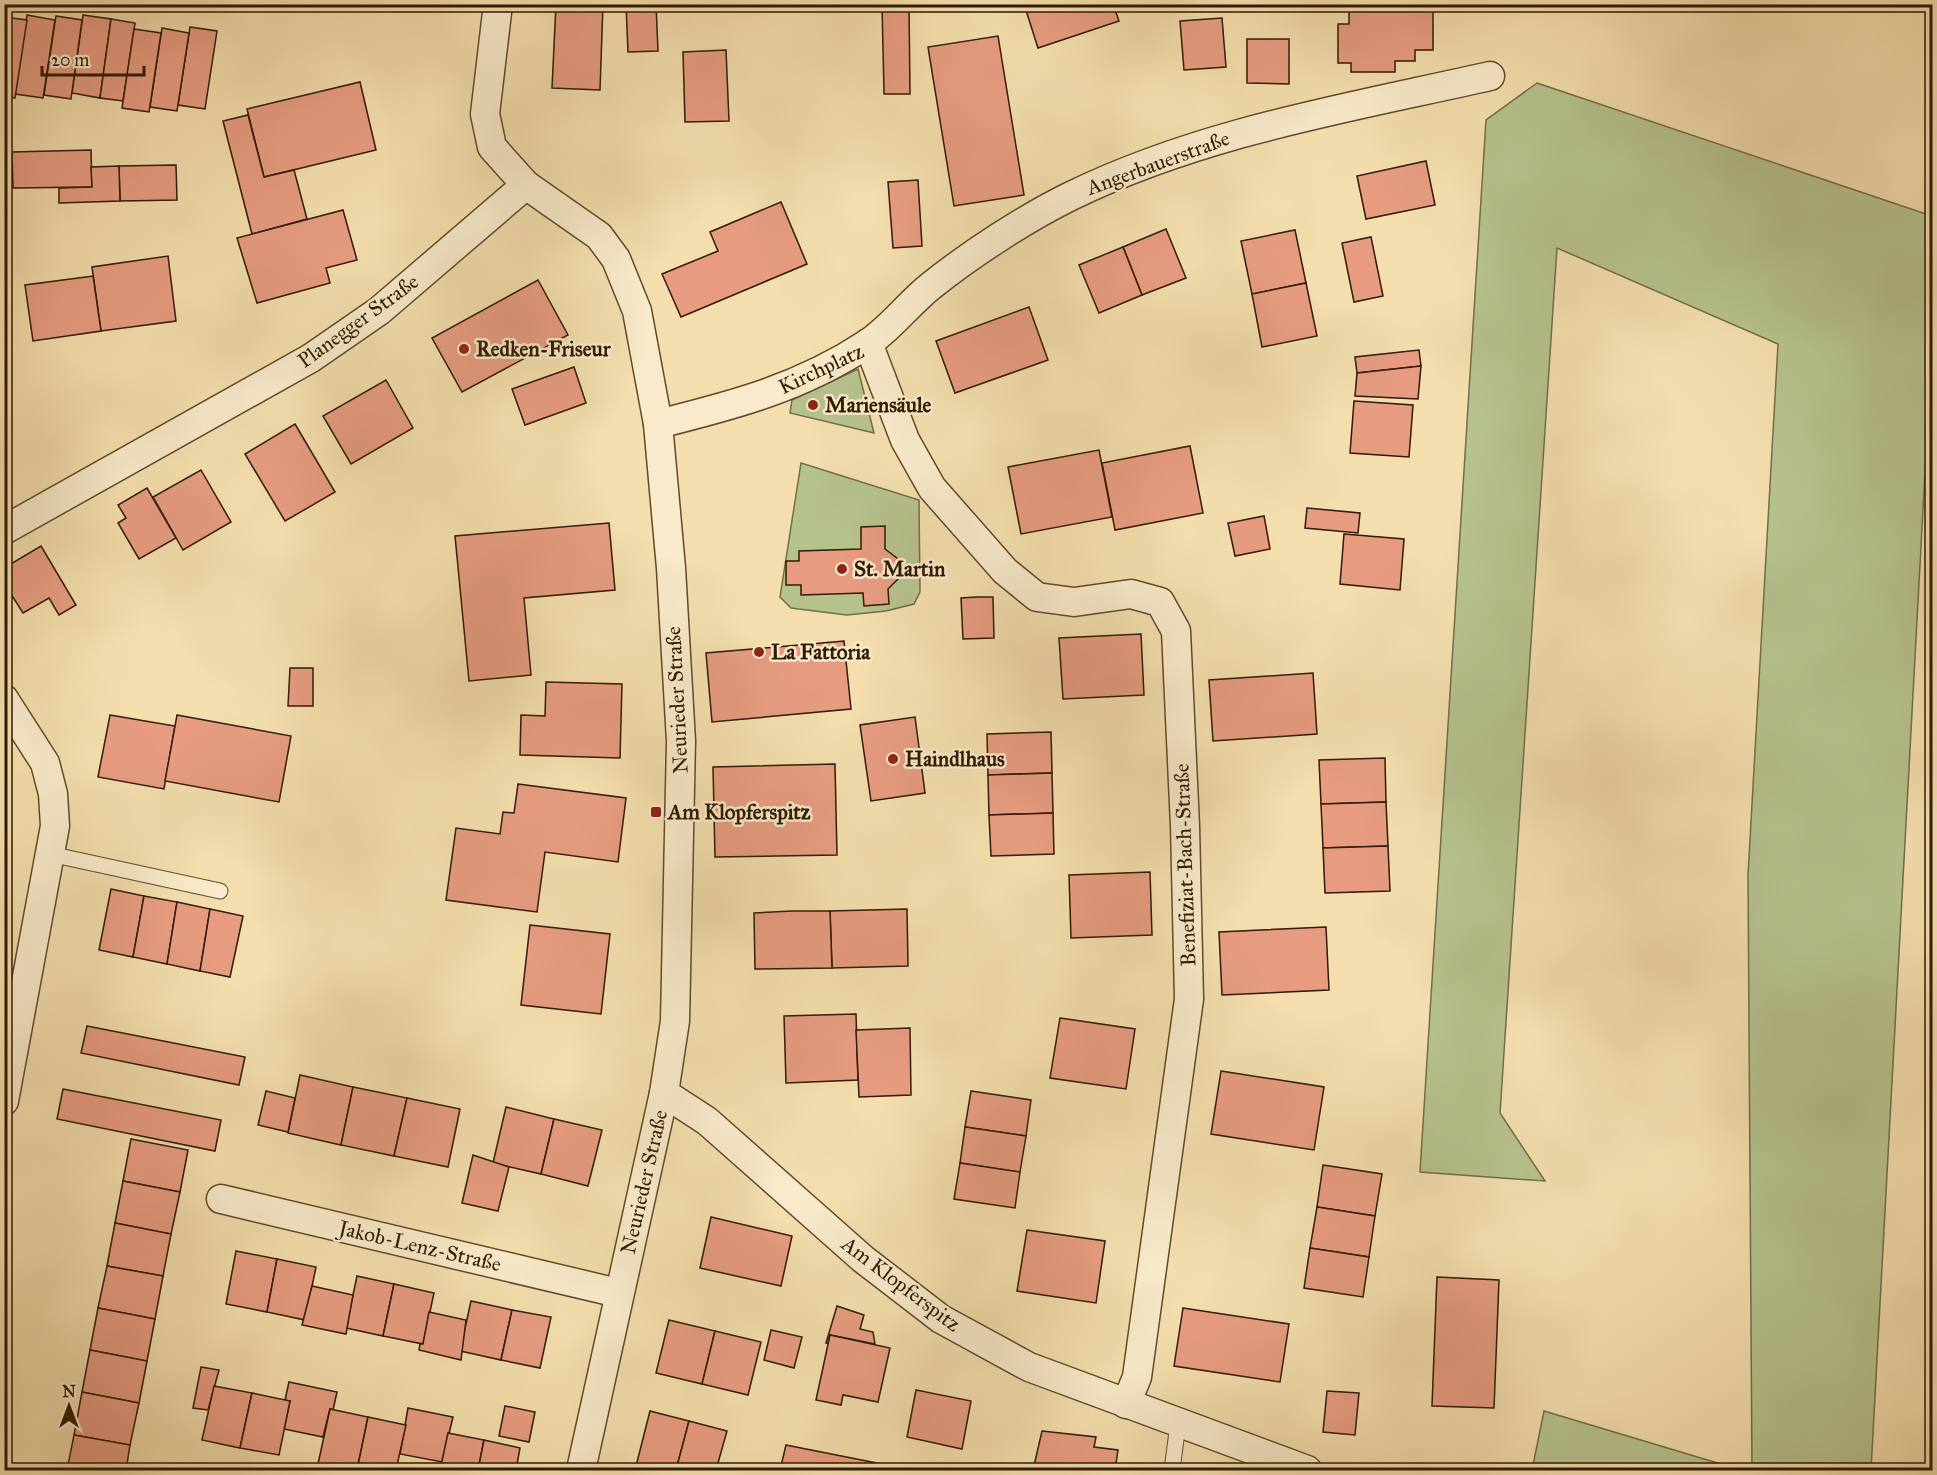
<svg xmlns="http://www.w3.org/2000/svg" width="1937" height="1475" viewBox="0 0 1937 1475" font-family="'IM FELL Great Primer',serif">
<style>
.green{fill:#b6c28e;stroke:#726e47;stroke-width:1.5}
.building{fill:#e79c81;stroke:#2f1900;stroke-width:1.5}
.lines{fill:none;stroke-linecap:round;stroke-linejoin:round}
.service-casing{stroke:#604a2b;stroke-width:17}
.minor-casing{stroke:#604a2b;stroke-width:31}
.service{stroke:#f8eaca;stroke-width:15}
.minor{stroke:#f8eaca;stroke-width:28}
.poi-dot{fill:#8f2418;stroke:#f8eaca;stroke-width:2}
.labels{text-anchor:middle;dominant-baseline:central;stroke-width:5;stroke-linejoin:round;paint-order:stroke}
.street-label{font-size:21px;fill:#2f1900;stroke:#f8eaca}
.poi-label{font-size:21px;font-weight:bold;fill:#2f1900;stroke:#f8eaca;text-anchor:start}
</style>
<rect width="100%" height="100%" fill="#f4dead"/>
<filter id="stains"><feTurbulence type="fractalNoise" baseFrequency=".00333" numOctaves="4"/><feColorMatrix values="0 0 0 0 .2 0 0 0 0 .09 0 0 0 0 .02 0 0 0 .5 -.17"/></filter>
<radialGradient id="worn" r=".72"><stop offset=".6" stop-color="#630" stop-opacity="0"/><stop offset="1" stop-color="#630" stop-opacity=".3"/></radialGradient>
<g class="green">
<path d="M1537,83L1932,216V343L1871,1470H1752L1748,875L1778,344L1557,248L1500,1113L1545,1181L1420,1172L1486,120Z"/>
<path d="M858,369L874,433L790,413L792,400Z"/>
<path d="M801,463L919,500L920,592L914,604L886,611L847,615L791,608L780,597Z"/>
<path d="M1544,1411L1741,1470H1532Z"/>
</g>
<g class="building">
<path d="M556,4H603L600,90L552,88Z"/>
<path d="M626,4H656L658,51L628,52Z"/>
<path d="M882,4H909L910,94H884Z"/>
<path d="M1024,4H1113L1119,21L1038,48Z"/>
<path d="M1349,4H1440L1433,5V50H1415V61H1395V72H1351V63H1338V24H1349Z"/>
<path d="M27,15L55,20L43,98L15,94Z"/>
<path d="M83,15L111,19L100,98L72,93Z"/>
<path d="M56,16L82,20L71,99L44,95Z"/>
<path d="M4,17L27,20L15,98L4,97Z"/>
<path d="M1222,18L1226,67L1184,70L1180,21Z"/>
<path d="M111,19L135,23L123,101L100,98Z"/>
<path d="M190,27L217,31L205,109L178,105Z"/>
<path d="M162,28L189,33L177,111L150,107Z"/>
<path d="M134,29L161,33L149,112L122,108Z"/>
<path d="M998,36L1024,195L954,206L928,47Z"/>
<path d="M1247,39H1289V84L1247,83Z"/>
<path d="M726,50L729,121L685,122L683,52Z"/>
<path d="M360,82L376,150L264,177L247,109Z"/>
<path d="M248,115L264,177L294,170L307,219L252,234L223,121Z"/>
<path d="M91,150L92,187L13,188L12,152Z"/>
<path d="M1426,161L1435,205L1366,219L1357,176Z"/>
<path d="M176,165L177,200L120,201L119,166Z"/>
<path d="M119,166L120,201L59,203V188L92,187L91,167Z"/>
<path d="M918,180L922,246L893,248L888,182Z"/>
<path d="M781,202L807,264L681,317L662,274L718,251L710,232Z"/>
<path d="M343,210L357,260L326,268L330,283L257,303L237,238Z"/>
<path d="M1166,229L1186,278L1142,295L1123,247Z"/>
<path d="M1295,230L1306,283L1252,294L1241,241Z"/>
<path d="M1371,237L1383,296L1354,302L1342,243Z"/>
<path d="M1123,247L1142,295L1099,313L1079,265Z"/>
<path d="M4,252L10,253L4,292Z"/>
<path d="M168,256L176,321L101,331L92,267Z"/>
<path d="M93,276L101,331L33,341L25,285Z"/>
<path d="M538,280L568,335L462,392L432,338Z"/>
<path d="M1306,283L1317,336L1262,347L1252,294Z"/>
<path d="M1029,307L1048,360L955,393L936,341Z"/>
<path d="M1419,350L1421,366L1357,373L1355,357Z"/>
<path d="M1421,366L1418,399L1355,396L1357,373Z"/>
<path d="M574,367L586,403L525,425L512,389Z"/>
<path d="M386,380L413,428L351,464L323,416Z"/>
<path d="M1354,401L1413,405L1409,457L1350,453Z"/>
<path d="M295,424L335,492L285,521L245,454Z"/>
<path d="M1190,446L1203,513L1115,530L1102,463Z"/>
<path d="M1099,450L1112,517L1021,534L1008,467Z"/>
<path d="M201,470L231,522L183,550L153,497Z"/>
<path d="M147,488L176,538L139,559L118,523L126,518L118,505Z"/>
<path d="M1307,508L1360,513L1358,533L1305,528Z"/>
<path d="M1264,516L1270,549L1235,556L1228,523Z"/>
<path d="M609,523L615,590L524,598L531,675L469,681L455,536Z"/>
<path d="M885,526V549L898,559L899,578L888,589L889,604L864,606L863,593L801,595V585H786V561H799V551L861,549V527Z"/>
<path d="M1344,534L1404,539L1400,590L1340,584Z"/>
<path d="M41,546L76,605L59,615L49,598L23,613L4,583V568Z"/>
<path d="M977,597H993L994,638L963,639L961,598Z"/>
<path d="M1141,634L1144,695L1063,699L1059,638Z"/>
<path d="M844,641L851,709L712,722L706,653Z"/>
<path d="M290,668H313V706H288Z"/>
<path d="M1313,673L1317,734L1213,741L1209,680Z"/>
<path d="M546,682L622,684L620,758L520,755L521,715L545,716Z"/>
<path d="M110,715L175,726L164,789L98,777Z"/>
<path d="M177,715L291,736L279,802L165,781Z"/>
<path d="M915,717L925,793L871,801L860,725Z"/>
<path d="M1051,732L1052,773L988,775L987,734Z"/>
<path d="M1385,758L1386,802L1321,804L1319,760Z"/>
<path d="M835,764L837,855L715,857L713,767Z"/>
<path d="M1052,773L1053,813L989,815L988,775Z"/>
<path d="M518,784L626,798L618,862L545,852L537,912L446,900L456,828L500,834L503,812L514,813Z"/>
<path d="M1386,802L1388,846L1323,848L1321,804Z"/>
<path d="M1053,813L1054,854L991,856L989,815Z"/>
<path d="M1388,846L1390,891L1325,893L1323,848Z"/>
<path d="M1150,872L1152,935L1071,938L1069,875Z"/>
<path d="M111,889L144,896L133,957L99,950Z"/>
<path d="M144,896L177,902L167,964L133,957Z"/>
<path d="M177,902L210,909L200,971L167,964Z"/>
<path d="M210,909L243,916L230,977L200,971Z"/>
<path d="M907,909L908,966L832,968L830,911Z"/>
<path d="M792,911H830L832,968L755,969L754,913Z"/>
<path d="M530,925L610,934L601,1014L521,1005Z"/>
<path d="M1326,927L1329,990L1222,995L1219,932Z"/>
<path d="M856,1014L858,1080L786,1083L784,1016Z"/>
<path d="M1060,1018L1135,1029L1126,1089L1050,1078Z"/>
<path d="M87,1026L245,1057L239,1085L81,1053Z"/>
<path d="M910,1028L911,1095L859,1097L856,1030Z"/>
<path d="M1221,1071L1324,1087L1314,1150L1211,1134Z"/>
<path d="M300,1075L353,1087L341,1145L288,1133Z"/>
<path d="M353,1087L407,1098L394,1156L341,1145Z"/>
<path d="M63,1089L221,1120L215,1151L57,1119Z"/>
<path d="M266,1091L295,1098L288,1132L258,1125Z"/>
<path d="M971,1091L1031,1100L1026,1136L965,1127Z"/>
<path d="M407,1098L460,1109L448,1167L394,1156Z"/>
<path d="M506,1107L554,1119L541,1174L493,1163Z"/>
<path d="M554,1119L602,1130L588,1186L541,1174Z"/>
<path d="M965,1127L1026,1136L1020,1172L960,1163Z"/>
<path d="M131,1139L188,1150L180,1192L123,1181Z"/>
<path d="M473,1155L509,1167L498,1211L462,1203Z"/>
<path d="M960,1163L1020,1172L1015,1208L954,1199Z"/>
<path d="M1323,1165L1382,1174L1375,1216L1317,1207Z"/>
<path d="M123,1181L180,1192L171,1234L115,1223Z"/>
<path d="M1317,1207L1375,1216L1369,1257L1310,1248Z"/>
<path d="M711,1217L792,1236L781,1286L700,1268Z"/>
<path d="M115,1223L171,1234L163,1276L107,1266Z"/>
<path d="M1027,1230L1105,1241L1096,1303L1017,1291Z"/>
<path d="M1310,1248L1369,1257L1363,1297L1304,1288Z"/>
<path d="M236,1251L277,1259L267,1312L226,1304Z"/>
<path d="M277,1259L316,1267L305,1320L267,1312Z"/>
<path d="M107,1266L163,1276L155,1319L98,1308Z"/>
<path d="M357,1276L394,1284L383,1336L346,1328Z"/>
<path d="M1437,1277L1499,1280L1494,1408L1432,1406Z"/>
<path d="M394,1284L434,1293L423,1344L383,1336Z"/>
<path d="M312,1286L353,1295L346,1334L302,1325Z"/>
<path d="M471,1301L512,1310L501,1360L460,1351Z"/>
<path d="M837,1306L864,1315L860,1329L873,1332L875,1344L830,1335L828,1343H826Z"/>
<path d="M98,1308L155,1319L147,1361L90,1350Z"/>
<path d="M1183,1308L1289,1324L1280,1382L1174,1366Z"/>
<path d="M512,1310L551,1317L540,1368L501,1360Z"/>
<path d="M429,1312L466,1320L461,1360L419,1350L420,1344H423Z"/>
<path d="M669,1320L715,1331L702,1384L656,1373Z"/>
<path d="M771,1330L802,1337L794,1368L764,1360Z"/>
<path d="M715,1331L761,1342L748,1395L702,1384Z"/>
<path d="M830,1335L890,1348L878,1402L843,1395L841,1405L816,1400Z"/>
<path d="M90,1350L147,1361L139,1403L82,1392Z"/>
<path d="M201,1367L219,1370L208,1410L193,1408Z"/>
<path d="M289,1382L337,1392L333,1410L330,1409L323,1437L284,1429L290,1401L285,1400Z"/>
<path d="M214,1386L252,1393L240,1448L202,1440Z"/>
<path d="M916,1390L971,1401L962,1449L907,1437Z"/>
<path d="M1327,1391L1359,1393L1355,1435L1323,1432Z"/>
<path d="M82,1392L139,1403L130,1445L74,1435Z"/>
<path d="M252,1393L290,1401L279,1455L240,1448Z"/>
<path d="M505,1406L535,1412L529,1442L499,1436Z"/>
<path d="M408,1408L453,1417L442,1462L400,1454Z"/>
<path d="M330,1409L368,1417L357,1470L318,1464Z"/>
<path d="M650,1411L689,1421L676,1470H635Z"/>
<path d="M368,1417L406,1425L396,1470H357Z"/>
<path d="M689,1421L727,1431L716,1470H676Z"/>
<path d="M1042,1431L1096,1437L1094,1447L1118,1450L1115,1470H1033Z"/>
<path d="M448,1433L484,1440L478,1470H440Z"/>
<path d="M74,1435L130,1445L126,1470H67Z"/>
<path d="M484,1440L520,1448L516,1470H478Z"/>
<path d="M786,1445L912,1470H780Z"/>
</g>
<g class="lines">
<defs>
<g id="service">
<path d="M50,854L220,891"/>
<path d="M1172,1470L1178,1424"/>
</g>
<g id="minor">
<path d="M498,4L485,114L492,147L526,185L599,236L616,259L637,311L658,424L671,568L681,741L675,1021L664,1093L581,1470"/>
<path d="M868,343L905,440L932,488L1005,571L1037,597L1074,602L1131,594L1160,602L1176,631L1185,826L1189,999L1137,1377L1126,1404"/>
<path d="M658,424C734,405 800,388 867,344C891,328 909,303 932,285C971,254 1026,218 1071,196C1202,132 1348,108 1490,76"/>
<path d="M4,530L311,358L379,311L526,185"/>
<path d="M4,699L45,763L53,794L55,826L4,1101"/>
<path d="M664,1093L707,1121L863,1259L941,1319L1029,1367L1307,1470"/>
<path d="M221,1199L618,1293"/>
</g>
</defs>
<use href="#service" class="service-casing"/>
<use href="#minor" class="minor-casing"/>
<use href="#service" class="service"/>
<use href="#minor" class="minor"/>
</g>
<g class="poi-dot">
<circle cx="464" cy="349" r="6"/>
<circle cx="813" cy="405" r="6"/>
<circle cx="842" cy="569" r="6"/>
<circle cx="759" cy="652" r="6"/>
<circle cx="893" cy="759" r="6"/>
<rect x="650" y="806" width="12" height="12" rx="3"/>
</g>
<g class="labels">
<g class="street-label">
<text transform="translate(1158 163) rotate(-20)">Angerbauerstraße</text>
<text transform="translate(358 321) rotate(-36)">Planegger Straße</text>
<text transform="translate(821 369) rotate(-25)">Kirchplatz</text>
<text transform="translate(677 700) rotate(-93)">Neurieder Straße</text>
<text transform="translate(1185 865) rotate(-92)">Benefiziat-Bach-Straße</text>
<text transform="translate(644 1182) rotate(-77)">Neurieder Straße</text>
<text transform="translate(420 1246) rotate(13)">Jakob-Lenz-Straße</text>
<text transform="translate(901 1284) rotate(37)">Am Klopferspitz</text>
</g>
<g class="poi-label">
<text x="476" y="349">Redken-Friseur</text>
<text x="825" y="405">Mariensäule</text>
<text x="854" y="569">St. Martin</text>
<text x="771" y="652">La Fattoria</text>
<text x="905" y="759">Haindlhaus</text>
<text x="668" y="812">Am Klopferspitz</text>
</g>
</g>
<rect width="1937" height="1475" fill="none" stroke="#f4dead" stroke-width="24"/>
<rect x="6" y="6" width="1925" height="1463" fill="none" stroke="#2f1900" stroke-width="3"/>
<rect x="12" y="12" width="1913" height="1451" fill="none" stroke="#2f1900" stroke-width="1.5"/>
<g transform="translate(69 1406)" stroke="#f8eaca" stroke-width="4.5" paint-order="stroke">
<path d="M0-4.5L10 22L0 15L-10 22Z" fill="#2f1900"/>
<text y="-9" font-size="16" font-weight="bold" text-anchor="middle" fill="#2f1900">N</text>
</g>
<path d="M42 66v9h102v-9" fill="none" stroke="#2f1900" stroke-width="3"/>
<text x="51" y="66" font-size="18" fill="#2f1900" stroke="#f8eaca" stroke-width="4.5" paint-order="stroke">20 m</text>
<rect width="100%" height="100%" filter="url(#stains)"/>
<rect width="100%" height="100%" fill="url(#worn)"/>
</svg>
